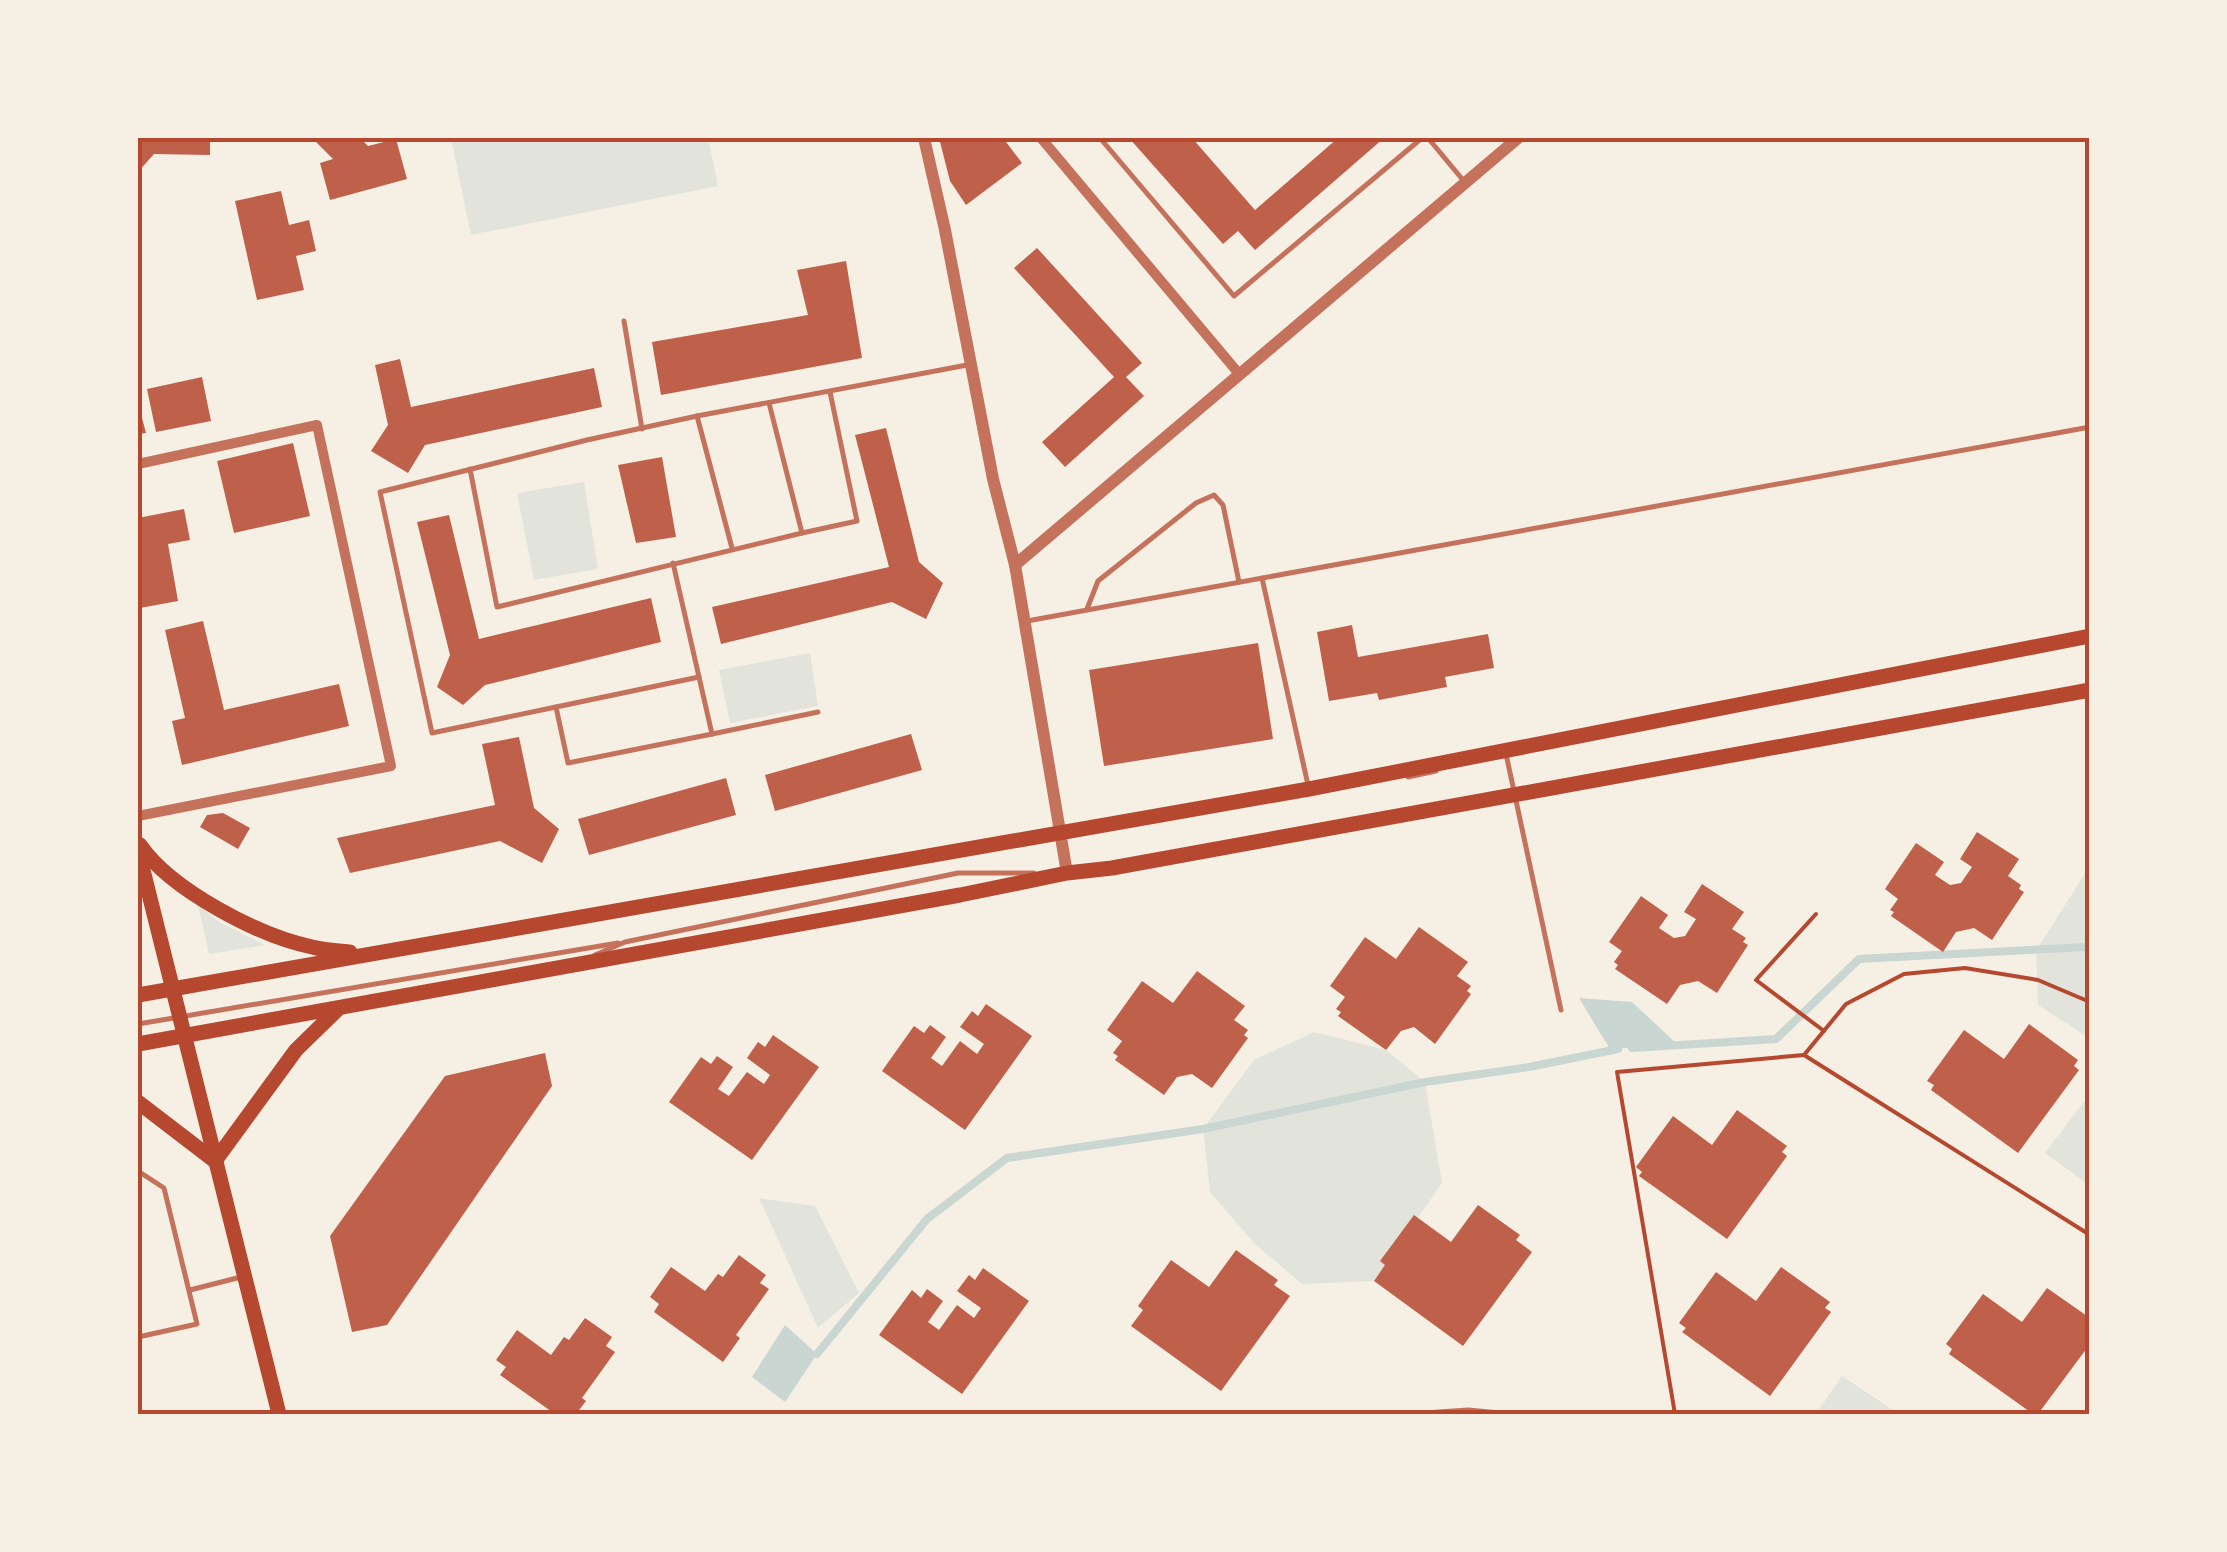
<svg xmlns="http://www.w3.org/2000/svg" width="2227" height="1552" viewBox="0 0 2227 1552" font-family="Signika,sans-serif">
<style>
.green{fill:#e2e4dc}
.water{fill:#c9d6d2}
.lines{fill:none;stroke-linecap:round;stroke-linejoin:round}
.stream{stroke:#c9d6d2;stroke-width:8}
.building{fill:#bf614a}
.path{stroke:#b5482f;stroke-width:4}
.service{stroke:#c5725c;stroke-width:5}
.minor{stroke:#c5725c;stroke-width:10}
.tertiary{stroke:#c5725c;stroke-width:12}
.secondary{stroke:#b5482f;stroke-width:15}
.neatline{fill:none;stroke:#b5482f;stroke-width:4}
</style>
<rect width="100%" height="100%" fill="#f6efe4"/>
<g class="green">
<path d="M451,138H708L718,186L471,235Z"/>
<path d="M584,482L598,569L534,580L517,493Z"/>
<path d="M810,653L818,706L730,723L719,670Z"/>
<path d="M2089,867V1038L2038,1005L2036,951Z"/>
<path d="M198,905L219,922L265,945L209,954Z"/>
<path d="M1314,1032L1386,1050L1425,1082L1442,1183L1374,1281L1302,1284L1254,1243L1210,1192L1203,1129L1254,1060Z"/>
<path d="M2089,1095V1185L2045,1153Z"/>
<path d="M759,1198L815,1206L859,1293L818,1328Z"/>
<path d="M1842,1376L1899,1414H1816Z"/>
</g>
<g class="water">
<path d="M1579,998L1632,1002L1678,1045L1610,1049Z"/>
<path d="M785,1325L817,1354L785,1402L752,1377Z"/>
</g>
<g class="lines">
<g class="stream">
<path d="M1632,1048L1776,1039L1859,959L2085,947L2090,951"/>
<path d="M817,1354L927,1219L1007,1158L1203,1129L1425,1082L1529,1067L1618,1049"/>
</g>
</g>
<g class="building">
<path d="M138,138H210V155L154,154L138,172Z"/>
<path d="M312,138H360L368,146L396,139L407,179L330,200L320,163L333,159Z"/>
<path d="M939,138H1003L1022,163L966,205L950,181Z"/>
<path d="M1129,138H1192L1255,210L1338,138H1384L1255,250L1238,231L1223,244Z"/>
<path d="M281,191L289,225L309,220L316,251L296,256L304,290L257,300L235,201Z"/>
<path d="M1037,248L1142,363L1126,377L1144,396L1065,467L1042,442L1114,377L1014,268Z"/>
<path d="M846,261L862,358L661,395L652,342L808,315L797,270Z"/>
<path d="M400,359L411,407L594,368L602,407L425,445L408,473L371,451L388,425L375,365Z"/>
<path d="M202,377L211,421L156,432L147,389Z"/>
<path d="M138,403L146,433L138,434Z"/>
<path d="M886,428L919,562L943,583L926,619L892,602L721,644L712,607L889,567L855,435Z"/>
<path d="M293,443L310,516L234,533L217,461Z"/>
<path d="M662,457L676,537L636,543L618,465Z"/>
<path d="M184,509L190,540L168,544L178,601L140,608L138,595V518Z"/>
<path d="M449,515L479,639L651,598L661,642L485,685L463,705L437,687L450,655L417,522Z"/>
<path d="M203,621L224,710L339,684L349,726L182,765L172,721L185,718L165,630Z"/>
<path d="M1352,625L1358,657L1488,634L1494,668L1445,677L1447,687L1379,700L1377,693L1329,701L1317,632Z"/>
<path d="M1258,643L1273,739L1104,766L1089,670Z"/>
<path d="M911,734L922,770L775,811L765,775Z"/>
<path d="M519,737L534,808L559,829L542,863L500,841L350,873L337,838L495,805L482,744Z"/>
<path d="M726,778L736,815L589,855L578,819Z"/>
<path d="M223,813L250,828L238,849L200,827L207,815Z"/>
<path d="M1977,832L2019,859L2008,876L2021,885L2019,889L2024,892L1992,940L1974,928L1956,932L1943,952L1891,916L1894,912L1890,910L1898,899L1885,889L1916,843L1944,862L1935,875L1950,885L1961,883L1972,867L1960,859Z"/>
<path d="M1702,884L1744,912L1732,929L1746,938L1743,942L1748,945L1717,993L1698,981L1680,985L1667,1004L1615,969L1618,965L1614,962L1622,951L1609,942L1641,896L1668,915L1659,928L1674,938L1685,936L1696,919L1684,912Z"/>
<path d="M1419,927L1468,962L1457,976L1471,986L1467,991L1471,994L1435,1044L1414,1027L1401,1031L1386,1050L1338,1016L1341,1012L1336,1009L1345,997L1330,986L1365,937L1396,959Z"/>
<path d="M1197,971L1245,1006L1234,1020L1248,1030L1244,1035L1248,1038L1212,1088L1192,1074L1177,1077L1164,1095L1115,1060L1118,1056L1113,1053L1122,1041L1107,1030L1142,981L1173,1003Z"/>
<path d="M986,1004L1032,1036L965,1130L882,1071L914,1026L924,1033L930,1025L946,1037L931,1058L942,1066L960,1041L977,1054L984,1044L960,1027L972,1011L978,1016Z"/>
<path d="M2029,1024L2078,1060L2074,1066L2079,1070L2018,1153L1931,1090L1934,1085L1927,1081L1964,1030L2004,1059Z"/>
<path d="M773,1035L819,1067L752,1160L669,1102L701,1057L711,1064L717,1056L733,1067L718,1089L729,1096L747,1072L764,1084L770,1075L747,1058L758,1042L765,1047Z"/>
<path d="M545,1053L552,1086L387,1325L352,1332L330,1236L445,1076Z"/>
<path d="M1737,1110L1787,1146L1782,1152L1787,1156L1727,1239L1639,1176L1642,1172L1636,1167L1673,1116L1712,1145Z"/>
<path d="M1478,1205L1520,1235L1516,1240L1532,1252L1463,1346L1374,1281L1385,1265L1380,1261L1414,1215L1451,1242Z"/>
<path d="M1236,1250L1278,1280L1274,1285L1290,1296L1221,1391L1131,1326L1143,1310L1138,1306L1171,1260L1209,1287Z"/>
<path d="M739,1255L766,1275L760,1283L769,1289L736,1335L740,1338L723,1362L654,1312L659,1304L650,1297L671,1267L705,1291L718,1274L723,1277Z"/>
<path d="M1781,1267L1830,1302L1825,1308L1831,1312L1770,1396L1682,1332L1686,1328L1679,1323L1716,1272L1756,1301Z"/>
<path d="M983,1268L1029,1301L962,1394L879,1335L912,1290L921,1298L927,1289L943,1301L928,1322L939,1330L957,1305L974,1318L981,1308L957,1291L969,1275L975,1280Z"/>
<path d="M2047,1288L2090,1318V1344L2038,1414H2033L1949,1354L1952,1349L1946,1344L1983,1294L2022,1322Z"/>
<path d="M585,1318L612,1337L606,1346L615,1352L582,1398L586,1401L576,1414H555L500,1375L506,1367L496,1360L517,1330L551,1355L564,1337L569,1340Z"/>
</g>
<g class="lines">
<g class="path">
<path d="M1816,914L1756,980L1824,1031"/>
<path d="M2090,1002L2038,980L1965,968L1904,974L1846,1004L1804,1055L2090,1235"/>
<path d="M1675,1414L1617,1072L1804,1055"/>
</g>
<g class="service">
<path d="M1100,138L1234,296L1422,138"/>
<path d="M1428,138L1463,180"/>
<path d="M624,321L642,429"/>
<path d="M697,416L732,548"/>
<path d="M470,469L497,607L802,533L769,403"/>
<path d="M802,533L857,521L830,392"/>
<path d="M673,563L712,734L568,763L556,707L432,733L380,492L587,440L697,416L967,365"/>
<path d="M1262,578L1308,785"/>
<path d="M1087,609L1098,581L1196,503L1214,495L1223,505L1239,582"/>
<path d="M1027,621L2090,427"/>
<path d="M556,707L699,677"/>
<path d="M712,734L818,712"/>
<path d="M1506,754L1561,1010"/>
<path d="M1408,777L1436,771"/>
<path d="M595,955L625,942L958,873H1034"/>
<path d="M138,1024L618,943"/>
<path d="M138,1171L164,1188L197,1324L138,1337"/>
<path d="M190,1290L241,1277"/>
<path d="M1410,1414L1468,1410L1511,1414"/>
</g>
<g class="minor">
<path d="M1041,138L1240,375"/>
<path d="M138,464L317,425L391,766L138,816"/>
</g>
<g class="tertiary">
<path d="M924,138L945,230L993,479L1015,565L1067,873"/>
<path d="M1015,565L1518,138"/>
</g>
<g class="secondary">
<path d="M140,845C171,890 259,936 312,947C324,950 338,951 350,952"/>
<path d="M138,850L279,1414"/>
<path d="M138,995L1309,789L2090,636"/>
<path d="M138,1044L960,895L1067,873L1112,868L2090,690"/>
<path d="M138,1102L215,1161"/>
<path d="M215,1161L296,1050L338,1009"/>
</g>
</g>
<rect width="2227" height="1552" fill="none" stroke="#f6efe4" stroke-width="280"/>
<rect x="140" y="140" width="1947" height="1272" class="neatline"/>
</svg>
